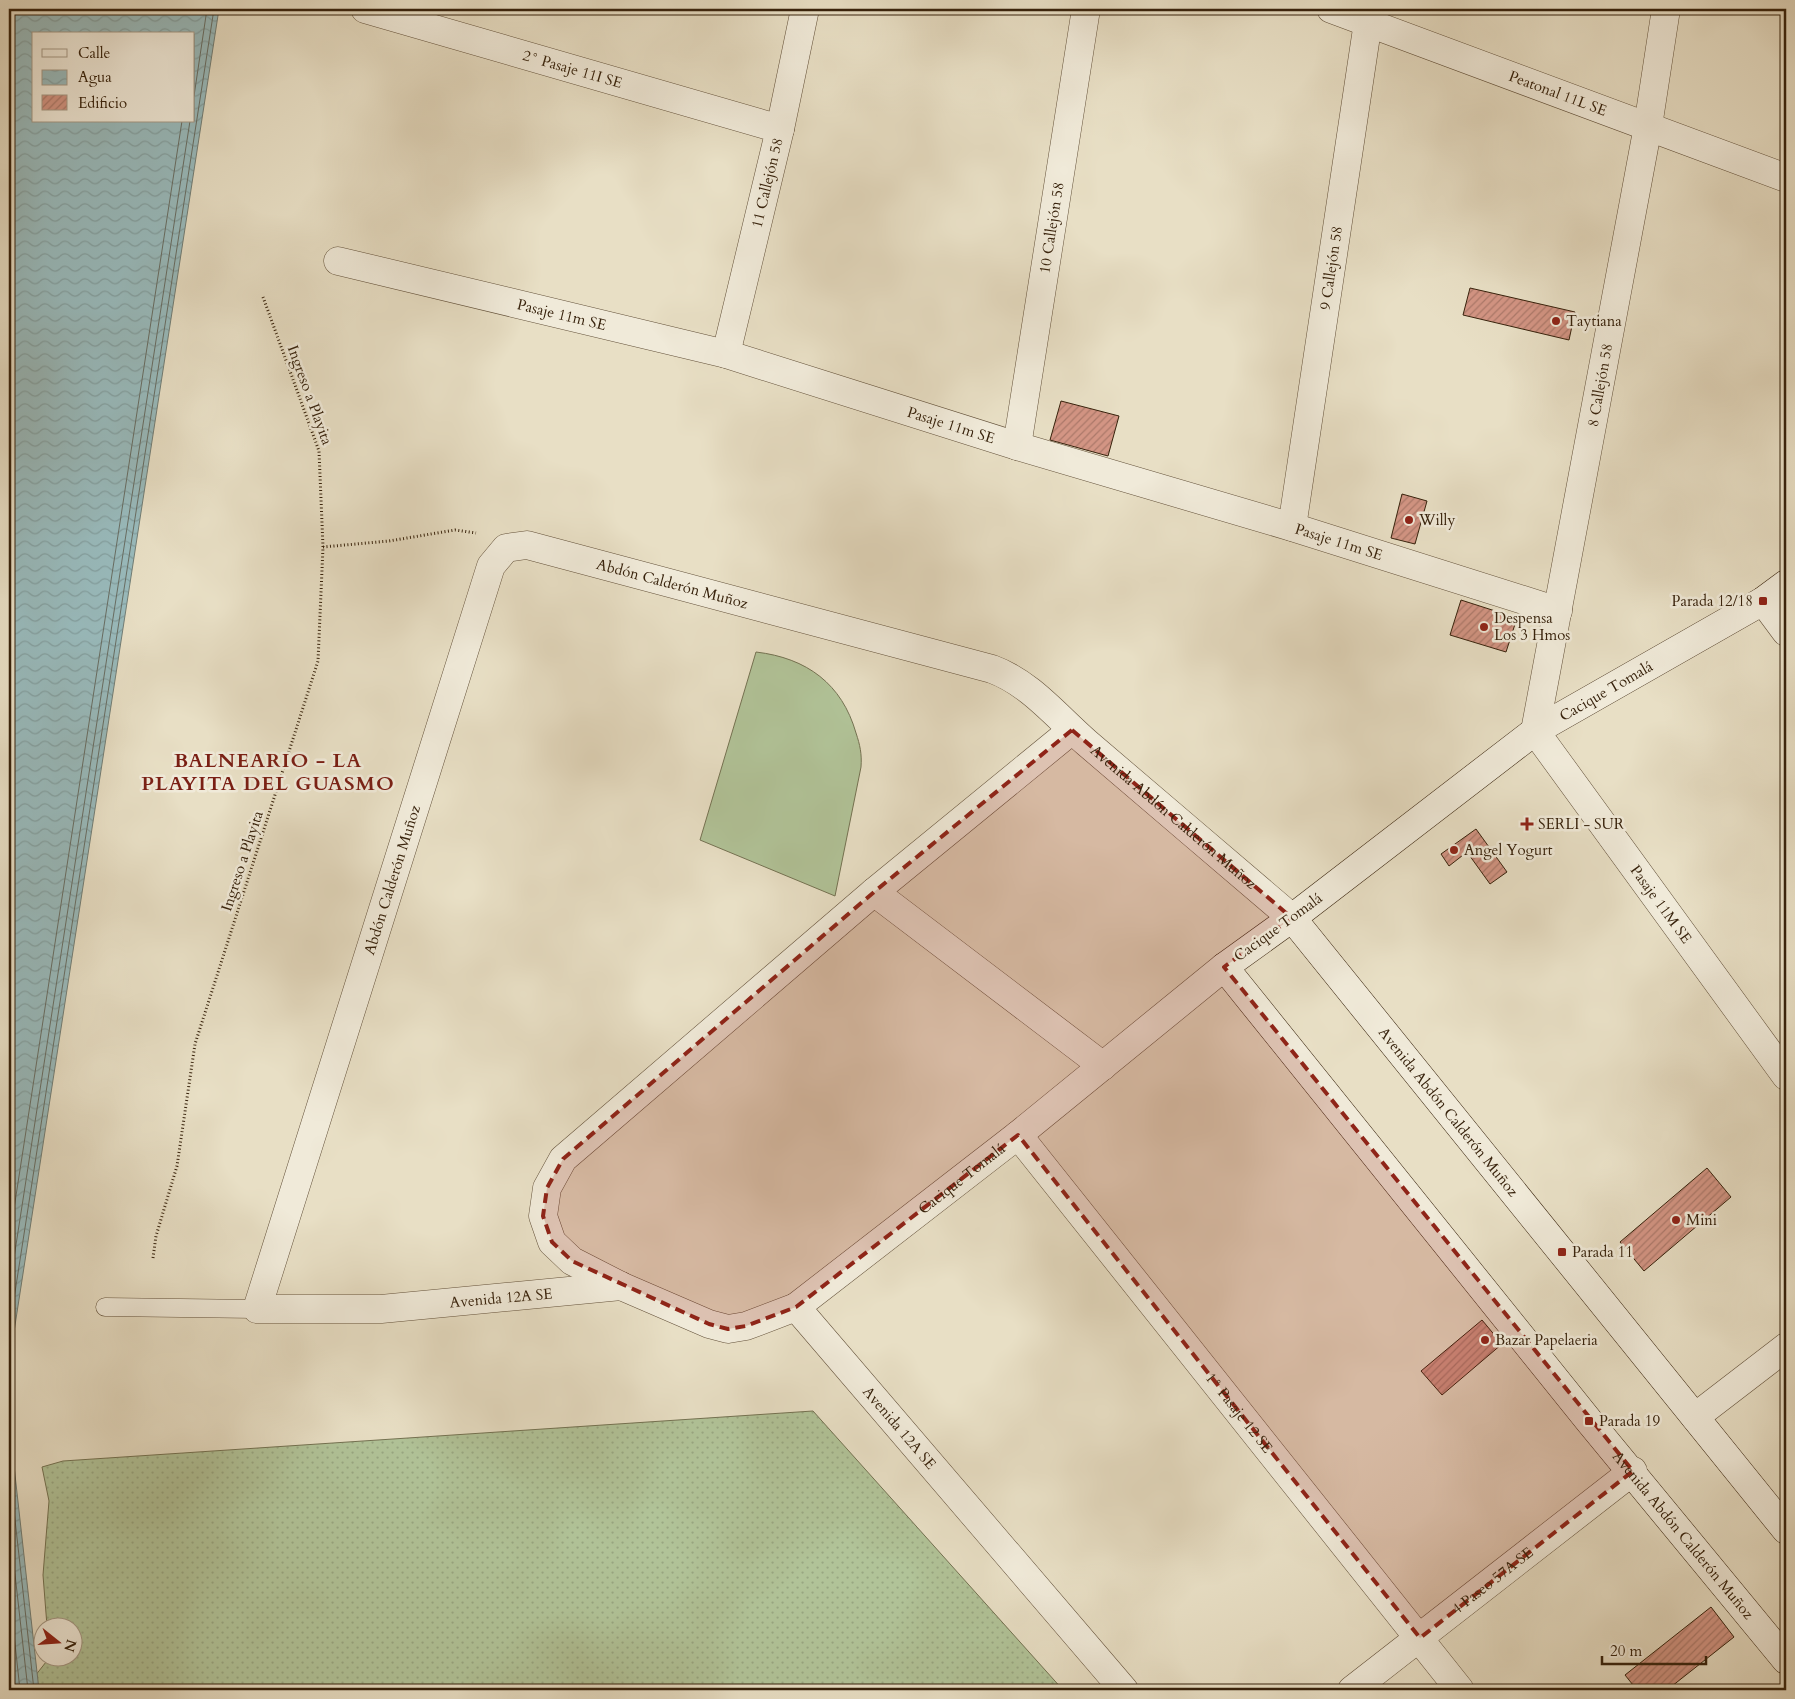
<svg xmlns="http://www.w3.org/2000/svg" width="1795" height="1699" viewBox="0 0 1795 1699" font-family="Cardo,serif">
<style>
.grass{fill:url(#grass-dots);stroke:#747252}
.garden{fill:#b1c398;stroke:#747252}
.water{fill:url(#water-waves);stroke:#727e76;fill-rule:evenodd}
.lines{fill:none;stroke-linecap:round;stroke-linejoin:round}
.shore{stroke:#686e64;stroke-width:1}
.building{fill:url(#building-hatch);stroke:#37220c}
.lane-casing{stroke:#63513a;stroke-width:19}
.street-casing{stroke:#63513a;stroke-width:29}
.secondary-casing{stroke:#37220c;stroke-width:29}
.path{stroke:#37220c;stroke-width:3;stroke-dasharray:1 2.5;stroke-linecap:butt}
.lane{stroke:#f0ead9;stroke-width:18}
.street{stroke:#f0ead9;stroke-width:28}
.secondary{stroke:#f0ead9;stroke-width:28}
.marked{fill:#8f2418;fill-opacity:0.2;stroke:#8f2418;stroke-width:4;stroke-dasharray:10 6;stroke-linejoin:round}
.poi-dot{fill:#8f2418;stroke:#f0ead9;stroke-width:2}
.labels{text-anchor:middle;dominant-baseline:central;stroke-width:5;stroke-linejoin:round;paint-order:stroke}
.street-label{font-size:15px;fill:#37220c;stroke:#f0ead9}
.poi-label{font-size:15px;fill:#37220c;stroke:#f0ead9;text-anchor:start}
.district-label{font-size:20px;font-weight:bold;letter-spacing:1px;fill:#7a1f14;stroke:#f0ead9}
</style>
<defs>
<pattern id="grass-dots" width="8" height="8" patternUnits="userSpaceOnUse" patternTransform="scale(1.25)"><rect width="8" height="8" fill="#b1c398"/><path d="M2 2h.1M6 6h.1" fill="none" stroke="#99a782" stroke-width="1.8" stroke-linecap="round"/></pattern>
<pattern id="water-waves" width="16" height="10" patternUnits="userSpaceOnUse" patternTransform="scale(1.25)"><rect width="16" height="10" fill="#99bbbd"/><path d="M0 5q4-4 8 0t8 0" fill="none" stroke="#84a0a1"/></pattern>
<pattern id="building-hatch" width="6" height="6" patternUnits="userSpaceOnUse" patternTransform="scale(1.25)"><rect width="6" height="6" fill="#d39584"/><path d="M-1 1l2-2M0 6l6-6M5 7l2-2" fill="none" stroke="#ac796a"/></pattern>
</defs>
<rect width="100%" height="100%" fill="#e8dfc5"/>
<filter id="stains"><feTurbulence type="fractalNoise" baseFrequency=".004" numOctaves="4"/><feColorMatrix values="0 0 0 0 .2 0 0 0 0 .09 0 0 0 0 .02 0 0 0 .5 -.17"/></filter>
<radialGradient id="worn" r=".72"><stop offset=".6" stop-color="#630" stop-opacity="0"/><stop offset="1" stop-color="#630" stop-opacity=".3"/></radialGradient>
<path class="grass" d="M813,1411L1063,1690H24L46,1662V1657L72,1656V1626H47L43,1575L49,1501L42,1467L63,1461Z"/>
<path class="garden" d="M756,652C807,658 842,684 856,733C860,745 862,754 861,767L835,896L700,840Z"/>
<g class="water">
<path d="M9,9H219L9,1364ZM34,34H194V121H34Z"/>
<path d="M9,1421L39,1690H9Z"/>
</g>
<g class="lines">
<g class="shore">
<path d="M194,96L207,9"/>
<path d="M9,1241L182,121"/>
<path d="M9,1290L190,121"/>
<path d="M9,1331L214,9"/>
<path d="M9,1466L34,1690"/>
<path d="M9,1521L28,1690"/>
<path d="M9,1588L20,1690"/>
</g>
</g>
<g class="building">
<path d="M1470,288L1575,312L1569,340L1463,315Z"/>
<path d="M1061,401L1119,416L1108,456L1050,440Z"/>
<path d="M1402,494L1427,501L1415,544L1391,538Z"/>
<path d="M1461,600L1517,618L1506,652L1450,635Z"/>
<path d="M1476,829L1507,872L1490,884L1467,852L1449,866L1441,854Z"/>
<path d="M1707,1168L1731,1197L1644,1271L1620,1242Z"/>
<path d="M1482,1320L1502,1344L1442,1395L1421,1371Z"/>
<path d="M1711,1607L1734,1637L1667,1690H1637L1625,1675Z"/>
</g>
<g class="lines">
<defs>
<path id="lane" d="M105,1307L257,1309"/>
<g id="street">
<path id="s1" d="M365,9L780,129"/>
<path id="s2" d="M1331,9L1786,178"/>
<path id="s3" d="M1666,9L1648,126L1535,731L1786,1076"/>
<path id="s4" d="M338,261L726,354L1017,446L1292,527L1558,611"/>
<path id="s5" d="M726,354L780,129L805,9"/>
<path id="s6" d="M1017,446L1086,9"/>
<path id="s7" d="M1292,527L1370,9"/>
<path d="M1763,601L1786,632"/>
<path id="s8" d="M1072,730L874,892L563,1159L547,1188L543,1216L552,1242L572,1261L621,1286L709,1324L728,1329L746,1326L796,1307L1018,1135L1224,967"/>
<path d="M874,892L1103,1066"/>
<path id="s9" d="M1018,1135L1460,1690"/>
<path id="s10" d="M621,1286L381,1309H257L491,566L506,548L527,545L992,669C1030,683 1056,716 1087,743C1155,801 1224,860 1292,918"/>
<path id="s11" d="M796,1307L1124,1690"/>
<path d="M1695,1417L1786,1347"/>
<path id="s12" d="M1352,1690L1633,1471"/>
</g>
<g id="secondary">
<path id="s13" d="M1786,584L1763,601L1535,731L1292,918L1224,967L1589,1421L1786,1660"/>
<path id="s14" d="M1292,918L1786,1530"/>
</g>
</defs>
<use href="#lane" class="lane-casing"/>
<use href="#street" class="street-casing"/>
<use href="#secondary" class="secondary-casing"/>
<g class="path">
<path d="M323,547L389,541L455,530L476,533"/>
<path d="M153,1258L156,1236L177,1166L195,1044L318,661L323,547L319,451L263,297"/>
</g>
<use href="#lane" class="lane"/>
<use href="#street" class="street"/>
<use href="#secondary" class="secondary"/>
</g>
<path class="marked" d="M1072,730L1292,918L1224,967L1633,1471L1420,1638L1018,1135L796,1307L746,1326L728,1329L709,1324L572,1261L552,1242L543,1216L547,1188L563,1159L874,892Z"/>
<g class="poi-dot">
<circle cx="1556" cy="321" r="5"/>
<circle cx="1409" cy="520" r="5"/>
<rect x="1758" y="596" width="10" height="10" rx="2.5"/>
<circle cx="1484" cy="627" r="5"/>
<path d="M1524.5 816.5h5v5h5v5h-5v5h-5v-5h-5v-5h5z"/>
<circle cx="1454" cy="850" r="5"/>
<circle cx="1676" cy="1220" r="5"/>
<rect x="1557" y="1247" width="10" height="10" rx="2.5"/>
<circle cx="1485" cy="1340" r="5"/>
<rect x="1584" y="1416" width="10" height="10" rx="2.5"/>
</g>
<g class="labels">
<g class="street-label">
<text stroke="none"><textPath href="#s1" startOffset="216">2° Pasaje 11I SE</textPath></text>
<text stroke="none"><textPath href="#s2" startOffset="242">Peatonal 11L SE</textPath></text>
<text stroke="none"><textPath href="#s5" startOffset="176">11 Callejón 58</textPath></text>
<text stroke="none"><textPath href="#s6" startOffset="221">10 Callejón 58</textPath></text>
<text stroke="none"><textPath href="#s7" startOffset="262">9 Callejón 58</textPath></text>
<text stroke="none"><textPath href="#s4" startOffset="230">Pasaje 11m SE</textPath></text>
<text transform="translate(1600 385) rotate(-80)">8 Callejón 58</text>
<text transform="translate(310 395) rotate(70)">Ingreso a Playita</text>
<text stroke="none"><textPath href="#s4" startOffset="635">Pasaje 11m SE</textPath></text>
<text stroke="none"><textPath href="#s4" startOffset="1040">Pasaje 11m SE</textPath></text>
<text stroke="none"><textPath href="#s10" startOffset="1339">Abdón Calderón Muñoz</textPath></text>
<text transform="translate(1606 691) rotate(-30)">Cacique Tomalá</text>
<text stroke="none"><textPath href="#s10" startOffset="1905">Avenida Abdón Calderón Muñoz</textPath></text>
<text transform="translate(242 861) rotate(-72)">Ingreso a Playita</text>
<text stroke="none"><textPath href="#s10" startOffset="815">Abdón Calderón Muñoz</textPath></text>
<text stroke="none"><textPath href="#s3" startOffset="948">Pasaje 11M SE</textPath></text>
<text transform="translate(1278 927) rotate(-36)">Cacique Tomalá</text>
<text stroke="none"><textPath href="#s14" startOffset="249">Avenida Abdón Calderón Muñoz</textPath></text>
<text stroke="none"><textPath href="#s8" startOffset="1234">Cacique Tomalá</textPath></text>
<text transform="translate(501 1298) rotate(-5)">Avenida 12A SE</text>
<text stroke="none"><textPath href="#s9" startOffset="355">1° Pasaje 12 SE</textPath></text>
<text stroke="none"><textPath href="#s11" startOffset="159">Avenida 12A SE</textPath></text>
<text stroke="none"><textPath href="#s13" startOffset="1412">Avenida Abdón Calderón Muñoz</textPath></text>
<text stroke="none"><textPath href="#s12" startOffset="178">4 Paseo 57A SE</textPath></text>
</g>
<g class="poi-label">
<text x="1566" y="321">Taytiana</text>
<text x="1419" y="520">Willy</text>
<text x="1753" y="601" text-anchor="end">Parada 12/18</text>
<text x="1494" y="618">Despensa<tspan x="1494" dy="17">Los 3 Hmos</tspan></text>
<text x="1538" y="824">SERLI - SUR</text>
<text x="1464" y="850">Angel Yogurt</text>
<text x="1686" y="1220">Mini</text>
<text x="1572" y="1252">Parada 11</text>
<text x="1495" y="1340">Bazar Papelaeria</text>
<text x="1599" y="1421">Parada 19</text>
</g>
<g class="district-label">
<text x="268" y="760">BALNEARIO - LA<tspan x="268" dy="23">PLAYITA DEL GUASMO</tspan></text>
</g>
</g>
<rect width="1795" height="1699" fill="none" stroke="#e8dfc5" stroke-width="30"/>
<rect x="10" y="10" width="1775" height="1679" fill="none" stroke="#37220c" stroke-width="2.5"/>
<rect x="15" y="15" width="1765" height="1669" fill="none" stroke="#37220c"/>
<rect x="32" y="32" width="162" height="90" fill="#f0ead9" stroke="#a69a87"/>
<rect x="42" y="49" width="25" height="8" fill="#f0ead9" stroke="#a69a87"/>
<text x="78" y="58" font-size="15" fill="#37220c">Calle</text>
<rect x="42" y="70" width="25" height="15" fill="url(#water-waves)" stroke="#a69a87"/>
<text x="78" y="82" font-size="15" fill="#37220c">Agua</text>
<rect x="42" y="95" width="25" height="15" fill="url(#building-hatch)" stroke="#a69a87"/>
<text x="78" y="108" font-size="15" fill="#37220c">Edificio</text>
<g transform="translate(58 1642) rotate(107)"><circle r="24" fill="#f0ead9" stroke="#a69a87"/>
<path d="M0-4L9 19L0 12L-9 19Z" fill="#8f2418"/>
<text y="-8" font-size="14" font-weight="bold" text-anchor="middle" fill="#37220c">N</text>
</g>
<path d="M1602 1656v8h104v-8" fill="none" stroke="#37220c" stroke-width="2.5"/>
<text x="1610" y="1656" font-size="15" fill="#37220c" stroke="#f0ead9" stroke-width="4" paint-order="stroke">20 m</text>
<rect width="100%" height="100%" filter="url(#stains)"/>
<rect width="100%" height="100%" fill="url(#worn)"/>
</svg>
